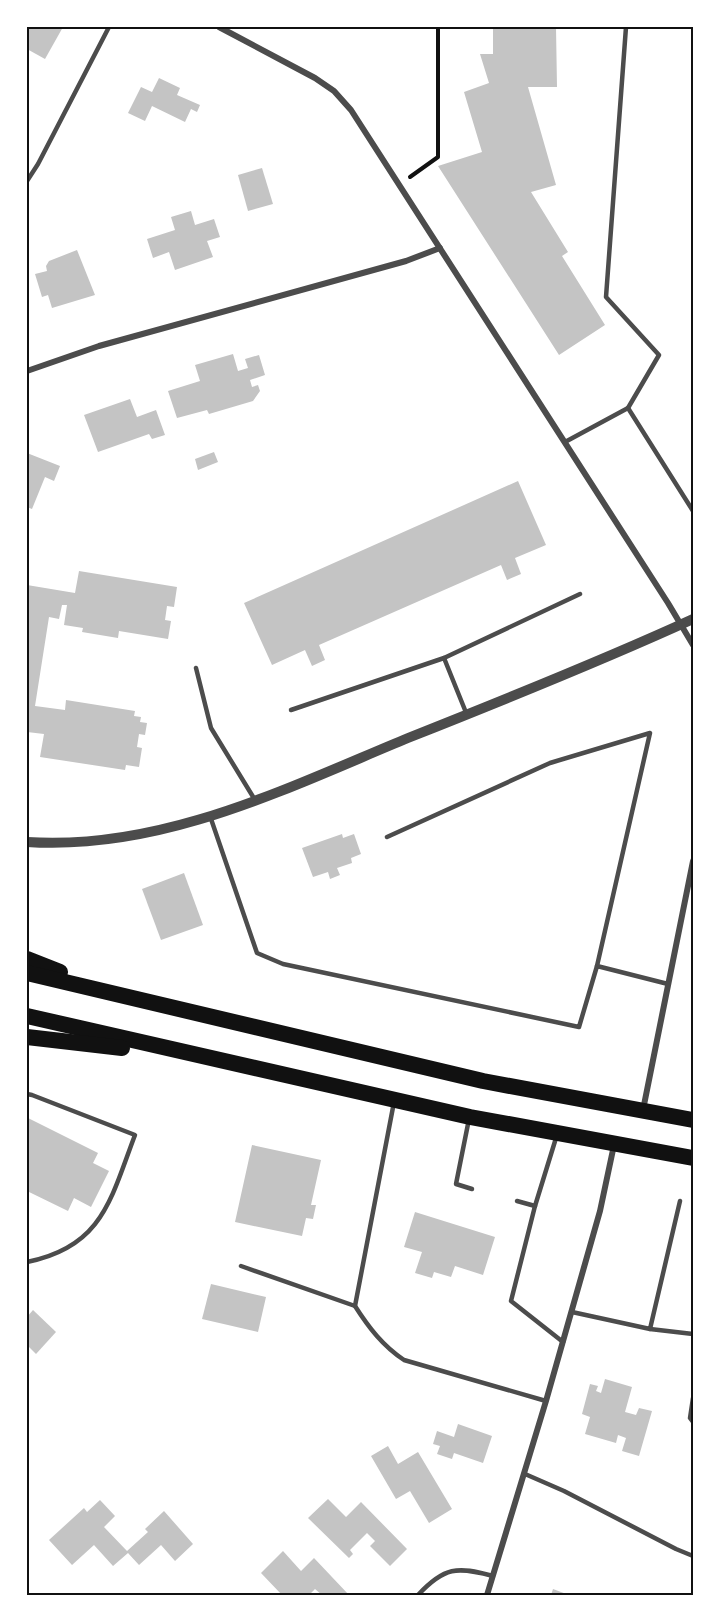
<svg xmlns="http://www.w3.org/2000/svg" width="720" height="1622" viewBox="0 0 720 1622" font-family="Mulish,sans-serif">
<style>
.building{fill:#c4c4c4}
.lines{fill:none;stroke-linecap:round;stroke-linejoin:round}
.path{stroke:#111;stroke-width:4}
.service{stroke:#4c4c4c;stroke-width:4.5}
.minor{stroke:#4c4c4c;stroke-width:6}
.tertiary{stroke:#4c4c4c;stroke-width:10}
.trunk{stroke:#111;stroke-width:16}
.neatline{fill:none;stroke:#111;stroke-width:2}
</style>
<rect width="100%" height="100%" fill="#fff"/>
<g class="building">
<path d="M27,27H63L45,59L27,49Z"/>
<path d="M493,27H556L557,87H528L556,185L531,192L568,252L562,256L605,325L559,355L438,166L482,152L464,92L489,83L480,54H493Z"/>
<path d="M159,78L180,88L177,95L200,105L197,112L191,109L185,122L152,106L145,121L128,113L141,87L152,92Z"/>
<path d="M262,168L273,204L248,211L238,175Z"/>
<path d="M191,211L195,225L214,219L220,237L207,241L213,257L175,270L169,252L153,258L147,239L175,230L171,217Z"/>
<path d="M77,250L95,295L52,308L48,295L42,297L35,274L47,271L46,266L49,261Z"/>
<path d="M233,354L238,371L248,368L245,359L259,355L265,375L250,380L252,387L258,385L260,391L253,401L209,414L207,410L177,418L168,391L200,381L195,365Z"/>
<path d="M130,399L137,417L156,410L165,435L152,439L149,434L98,452L84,415Z"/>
<path d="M214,452L218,462L198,470L195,459Z"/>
<path d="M27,453L60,466L54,481L45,477L32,509L27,507Z"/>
<path d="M518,481L546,545L515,558L521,574L507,580L501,565L319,645L325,660L312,666L305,650L272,665L244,603Z"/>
<path d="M79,571L177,587L174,607L167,606L165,620L171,621L168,639L119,631L118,638L82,632L83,628L64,625L67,605H62L59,619L49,617L35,706L65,710L66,700L135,711L134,716L141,717L140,722L147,723L145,735L139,734L137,747L142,748L139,767L126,765L125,770L40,757L44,734L27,732V585L75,593Z"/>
<path d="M342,834L343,838L354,834L361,854L351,858L352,863L337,868L340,875L330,879L328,872L313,877L302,848Z"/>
<path d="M184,873L203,925L161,940L142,889Z"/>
<path d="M28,1118L98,1153L93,1163L109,1171L91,1207L74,1198L68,1211L27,1191Z"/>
<path d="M252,1145L321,1160L311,1205H316L313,1219L306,1218L302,1236L235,1222Z"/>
<path d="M415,1212L495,1237L483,1275L455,1266L451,1277L434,1272L432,1278L415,1273L422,1252L404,1247Z"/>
<path d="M211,1284L266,1297L258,1332L202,1319Z"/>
<path d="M33,1310L56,1332L36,1354L27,1345V1317Z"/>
<path d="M605,1379L632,1387L625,1412L636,1415L639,1408L652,1411L639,1456L622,1451L626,1438L618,1435L616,1443L585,1434L590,1417L582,1414L590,1384L598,1386L596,1391L601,1393Z"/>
<path d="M458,1424L492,1436L483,1463L454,1453L452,1459L437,1454L440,1446L433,1444L437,1431L454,1437Z"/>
<path d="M388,1446L398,1464L418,1452L452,1509L429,1523L410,1491L396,1499L371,1456Z"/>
<path d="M328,1499L346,1517L361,1502L407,1549L390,1566L370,1546L375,1541L367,1533L350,1550L353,1554L349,1558L308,1518Z"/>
<path d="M100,1500L115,1516L104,1527L127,1551L148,1532L145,1529L164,1511L193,1544L175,1561L161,1545L139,1565L128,1553L113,1566L94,1545L72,1565L49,1540L84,1508L87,1512Z"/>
<path d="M283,1551L301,1571L314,1558L349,1595H322L315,1589L309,1595H282L261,1573Z"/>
<path d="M553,1589L569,1595H551Z"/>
</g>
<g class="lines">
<path class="path" d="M410,177L438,157V27"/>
<g class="service">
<path d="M27,181L38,164L109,27"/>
<path d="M628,408L693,511"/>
<path d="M565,442L628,408L659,355L606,297L626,27"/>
<path d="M444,658L580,594"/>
<path d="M196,668L211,728L255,800"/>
<path d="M291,710L444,658L467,715"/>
<path d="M210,816L257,953L283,964L579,1027L597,966L668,984"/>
<path d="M387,837L550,763L650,733L597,966"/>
<path d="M27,1094L32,1095L135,1135C111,1198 103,1247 27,1262"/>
<path d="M394,1102L355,1306C369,1328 383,1346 404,1360L546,1401"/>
<path d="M469,1119L456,1184L472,1189"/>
<path d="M517,1201L535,1206L556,1138"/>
<path d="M535,1206L511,1301L563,1342"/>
<path d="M241,1266L355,1306"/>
<path d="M572,1312L650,1329L680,1201"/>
<path d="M650,1329L693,1334"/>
<path d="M693,1398L690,1418L693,1422"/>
<path d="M525,1474L564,1491L676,1549L693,1556"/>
<path d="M418,1595C444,1567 457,1566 493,1576"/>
</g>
<g class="minor">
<path d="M219,27L315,78L334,91L351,110L668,603L693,645"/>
<path d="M27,371L99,346L406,261L440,248"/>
<path d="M643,1110L693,861"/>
<path d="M487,1595L546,1401L600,1211L614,1145"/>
</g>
<path class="tertiary" d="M27,842C162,851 287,788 408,738C504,700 599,662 693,619"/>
<g class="trunk">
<path d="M27,959L60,972"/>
<path d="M27,973L483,1081L693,1120"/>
<path d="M27,1016L470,1117L693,1158"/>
<path d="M27,1037L122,1048"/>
</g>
</g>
<rect width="720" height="1622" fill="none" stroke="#ffffff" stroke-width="57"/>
<rect x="28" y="28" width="664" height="1566" class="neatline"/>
</svg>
